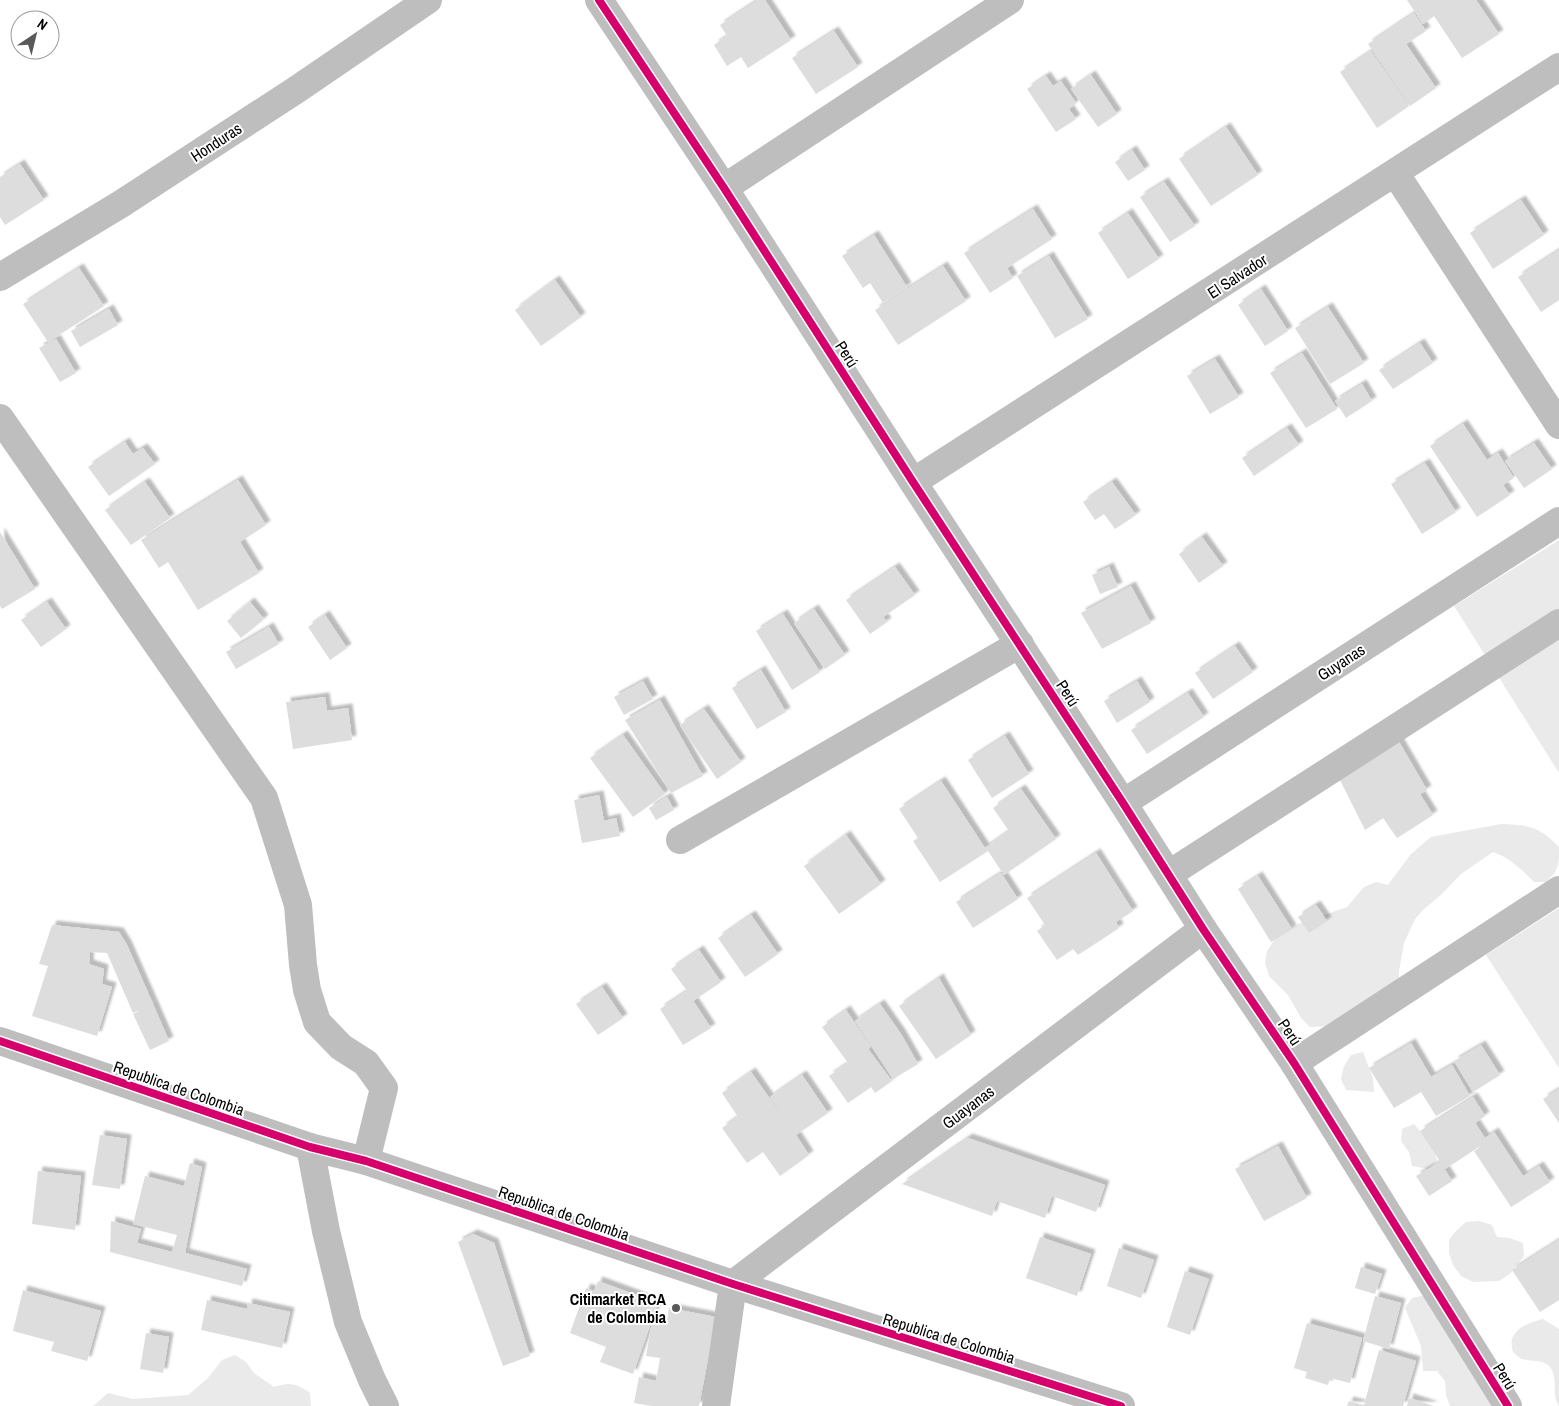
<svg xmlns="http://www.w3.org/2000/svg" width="1559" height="1406" viewBox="0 0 1559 1406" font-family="'Archivo Narrow',sans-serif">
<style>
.green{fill:#eaeaea}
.building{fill:#ddd;filter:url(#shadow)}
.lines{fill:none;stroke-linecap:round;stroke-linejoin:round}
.minor{stroke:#bebebe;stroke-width:28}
.cycleway-casing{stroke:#fff;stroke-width:11}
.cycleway{stroke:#d6006c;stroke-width:8}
.poi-dot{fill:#595959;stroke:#fff;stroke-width:2}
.labels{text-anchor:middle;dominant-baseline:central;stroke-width:4;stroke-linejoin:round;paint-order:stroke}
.street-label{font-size:16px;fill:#000;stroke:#fff}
.poi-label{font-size:16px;font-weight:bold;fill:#000;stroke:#fff;text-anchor:end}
</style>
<defs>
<filter id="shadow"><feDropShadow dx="4.5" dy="-4.5" stdDeviation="1" flood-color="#0004"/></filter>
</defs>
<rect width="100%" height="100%" fill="#fff"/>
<g class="green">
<path d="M1559,540V773L1454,606Z"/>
<path d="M1501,824C1529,825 1539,826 1559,847C1559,867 1559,869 1546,882H1534C1521,869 1510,858 1493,852L1461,874L1443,893L1423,910L1415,919L1404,943L1399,971V984L1337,1026L1310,1027L1301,1018L1288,995L1269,976L1265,963L1267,951L1281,930L1347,907L1364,887L1376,882L1388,885L1411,854L1431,837Z"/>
<path d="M1559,908V1068L1486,955Z"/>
<path d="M1363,1052L1373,1078L1374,1092L1346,1090L1341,1079L1344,1066L1351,1055Z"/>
<path d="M1414,1124L1433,1146L1437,1160L1429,1169L1412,1166L1409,1152L1401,1141L1402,1129Z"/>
<path d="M1479,1221L1492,1225L1497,1237L1510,1238L1523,1243L1524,1256L1510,1274L1499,1281L1473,1282L1461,1276L1453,1265L1449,1253V1240L1456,1231L1466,1222Z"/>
<path d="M1426,1295L1518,1406H1450L1446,1395L1445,1381L1437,1371H1423L1421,1346L1405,1308L1412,1298Z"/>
<path d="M1543,1319L1559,1329V1406C1551,1395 1559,1377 1549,1366C1541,1359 1531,1362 1522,1359C1519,1358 1515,1354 1513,1352C1512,1348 1511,1343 1512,1339C1517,1326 1532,1322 1543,1319Z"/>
<path d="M235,1355L246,1362L254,1373L274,1387C290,1382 296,1383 310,1393L311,1406H93L108,1393L133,1399L188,1395L207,1379L222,1360Z"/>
</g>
<g class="building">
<path d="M758,0H765L791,40L748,68L741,57L727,66L714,45L727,36L720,25Z"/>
<path d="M1407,0H1476L1499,34L1462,58L1434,16L1423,24Z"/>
<path d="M1414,13L1426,31L1406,44L1436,88L1410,106L1368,44Z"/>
<path d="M834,31L858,67L816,94L792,58Z"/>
<path d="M1371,51L1409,106L1377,128L1340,72Z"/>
<path d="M1091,75L1117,114L1098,127L1071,89Z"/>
<path d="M1046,76L1053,86L1061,81L1076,103L1069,109L1076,119L1056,132L1027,89Z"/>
<path d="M1226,127L1258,175L1211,206L1179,159Z"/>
<path d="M1132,150L1145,170L1128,181L1115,162Z"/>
<path d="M20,164L44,200L5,225L0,217V177Z"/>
<path d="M1164,182L1195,226L1170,242L1140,197Z"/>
<path d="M1521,200L1544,235L1493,269L1470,233Z"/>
<path d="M1033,209L1052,239L1007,268L1013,278L990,293L964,253Z"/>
<path d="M1128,213L1159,259L1128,279L1098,233Z"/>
<path d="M874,235L907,287L883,303L870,283L863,288L842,256Z"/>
<path d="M1559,250V300L1541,312L1518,277Z"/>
<path d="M1049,256L1088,319L1055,338L1017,276Z"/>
<path d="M943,266L966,301L898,345L875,310Z"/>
<path d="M79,268L104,306L48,342L23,304Z"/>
<path d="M555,280L581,317L541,346L515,310Z"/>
<path d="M1261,289L1288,331L1265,346L1238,305Z"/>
<path d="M1328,307L1364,363L1330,384L1295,328Z"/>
<path d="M109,309L118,325L80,347L71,331Z"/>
<path d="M56,339L76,373L60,382L39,348Z"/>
<path d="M1420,343L1433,363L1393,389L1379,370Z"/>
<path d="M1302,353L1337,409L1306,428L1270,373Z"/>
<path d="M1215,359L1239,397L1210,414L1187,376Z"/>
<path d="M1362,384L1372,401L1346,418L1335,401Z"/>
<path d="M1463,424L1487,460L1498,453L1514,478L1503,485L1510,495L1477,517L1430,446Z"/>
<path d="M1287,428L1299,445L1254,476L1242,458Z"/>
<path d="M125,442L133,454L143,448L155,464L109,496L88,467Z"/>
<path d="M1534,443L1552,469L1524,488L1505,461Z"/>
<path d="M1425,463L1456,512L1422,534L1391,484Z"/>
<path d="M238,480L266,525L240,542L259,573L198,610L168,562L159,568L141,540Z"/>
<path d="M145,482L170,518L131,545L105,510Z"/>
<path d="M1112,482L1136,515L1115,529L1104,514L1095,520L1083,502Z"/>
<path d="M0,532L35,589L2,609L0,606Z"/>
<path d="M1202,537L1223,566L1199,583L1179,554Z"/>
<path d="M895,567L915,595L883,617L887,622L870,634L846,600Z"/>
<path d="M1109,567L1118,587L1100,594L1092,575Z"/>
<path d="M1131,586L1151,623L1102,649L1081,613Z"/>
<path d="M47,602L66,629L41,647L21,620Z"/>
<path d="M250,602L264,619L241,638L227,621Z"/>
<path d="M814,609L845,655L825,669L794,623Z"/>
<path d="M783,614L820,672L792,690L756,631Z"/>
<path d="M325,615L347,648L330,660L308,627Z"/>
<path d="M269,627L279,644L236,669L226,652Z"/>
<path d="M1235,646L1253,672L1213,699L1195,673Z"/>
<path d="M761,670L786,712L757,729L732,688Z"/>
<path d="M643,681L653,699L624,715L614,697Z"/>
<path d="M1137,681L1150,702L1117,723L1104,701Z"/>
<path d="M1188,693L1204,717L1147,754L1131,730Z"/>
<path d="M325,697L327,711L348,708L352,740L293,749L286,702Z"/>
<path d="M660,700L703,776L671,793L625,720Z"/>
<path d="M704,709L741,762L717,779L680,725Z"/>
<path d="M623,735L665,794L633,817L590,758Z"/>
<path d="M1395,735L1427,790L1420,794L1433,815L1397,838L1383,818L1365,830L1339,778Z"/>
<path d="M1005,736L1029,774L992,798L968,760Z"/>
<path d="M941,781L985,848L1009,831L993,808L1021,789L1056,839L1004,875L988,851L940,882L913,841L918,838L899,809Z"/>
<path d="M599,795L604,821L616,818L620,836L582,843L574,800Z"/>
<path d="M667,797L674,810L656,820L649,808Z"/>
<path d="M846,835L881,884L839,914L804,866Z"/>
<path d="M1096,853L1133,911L1116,922L1119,928L1078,955L1073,949L1057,960L1037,931L1045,925L1027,898Z"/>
<path d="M1001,873L1018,899L973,928L956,902Z"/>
<path d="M1258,876L1292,929L1271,942L1238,889Z"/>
<path d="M1316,905L1327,921L1309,933L1298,917Z"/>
<path d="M751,915L778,954L745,977L718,938Z"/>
<path d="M52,925L119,932L127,945L153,1004L133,1013L107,953L90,952L89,964L104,969L102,984L112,987L97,1036L32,1016L48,966L39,964Z"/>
<path d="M699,950L721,982L693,1001L690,996L711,1028L683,1045L660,1009L687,991L671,969Z"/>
<path d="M939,978L971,1035L936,1059L899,1006Z"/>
<path d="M602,987L623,1018L598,1035L576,1004Z"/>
<path d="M153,1004L169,1041L150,1050L133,1014Z"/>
<path d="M880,1004L901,1034L918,1064L893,1079L855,1021Z"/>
<path d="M846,1010L871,1047L868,1049L892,1081L875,1093L871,1087L848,1103L829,1076L848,1063L822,1027Z"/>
<path d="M1411,1043L1431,1077L1452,1065L1470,1096L1436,1116L1421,1092L1394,1108L1369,1068Z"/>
<path d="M1481,1045L1500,1075L1473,1092L1454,1061Z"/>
<path d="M751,1072L793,1132L770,1097L802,1075L828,1113L796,1135L809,1155L780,1176L763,1152L747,1163L722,1128L738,1117L722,1093Z"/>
<path d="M1559,1089V1123L1543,1099Z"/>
<path d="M1473,1097L1485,1116L1475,1123L1485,1138L1494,1132L1523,1176L1539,1166L1550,1182L1511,1207L1474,1151L1489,1142L1488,1141L1445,1169L1420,1131Z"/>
<path d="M100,1135L127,1139L120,1189L92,1185Z"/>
<path d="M968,1138L1105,1185L1096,1212L1052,1196L1045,1218L997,1201L992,1216L902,1184Z"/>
<path d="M1278,1146L1307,1198L1264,1221L1235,1169Z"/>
<path d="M1440,1162L1452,1181L1429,1196L1416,1176Z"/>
<path d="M190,1163L202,1167L185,1253L247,1269L242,1286L110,1252L111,1221L141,1229L137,1243L172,1252L177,1235L133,1224L145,1176L184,1186Z"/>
<path d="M38,1171L81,1176L75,1230L32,1224Z"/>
<path d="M473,1234L494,1243L530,1356L503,1366L458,1242Z"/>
<path d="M1040,1237L1091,1254L1077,1296L1026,1278Z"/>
<path d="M1559,1240V1300L1540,1312L1512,1270Z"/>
<path d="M1119,1248L1154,1260L1141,1298L1107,1286Z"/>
<path d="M1361,1267L1382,1274L1375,1294L1355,1288Z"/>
<path d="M1185,1271L1209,1279L1190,1335L1167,1327Z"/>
<path d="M598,1281L658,1303L633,1374L600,1362L606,1347L570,1333L586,1288L594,1291Z"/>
<path d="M23,1290L101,1311L87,1361L51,1351L54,1342L13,1331Z"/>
<path d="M1375,1296L1401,1303L1389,1349L1363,1341Z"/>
<path d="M207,1300L247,1309L248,1303L290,1312L282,1348L201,1330Z"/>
<path d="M669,1308L716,1317L699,1406H652L634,1403L639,1377L656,1381L660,1358L646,1356L652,1322L666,1325Z"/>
<path d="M1307,1323L1362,1338L1350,1383L1330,1378L1328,1385L1305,1378L1307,1372L1294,1368Z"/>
<path d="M146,1333L169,1337L163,1373L140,1369Z"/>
<path d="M1379,1350L1416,1361L1403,1406H1347L1349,1401L1364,1405Z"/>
<path d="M1409,1398L1434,1406H1407Z"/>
</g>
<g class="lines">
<g class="minor">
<path d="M599,0L724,188L913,482L1123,803L1203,929L1294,1063L1508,1406"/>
<path d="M1396,174L1559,425"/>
<path d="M724,188L1010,0"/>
<path d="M0,277L121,204L296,90L428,0"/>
<path d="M0,418L264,798L298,905L303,965L307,990L317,1022L341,1047L366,1063L384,1088L366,1161"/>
<path d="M913,482L1559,67"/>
<path d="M1123,803L1559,521"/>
<path d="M680,840L1020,644"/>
<path d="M1169,874L1559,623"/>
<path d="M0,1041L310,1147L366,1161L733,1284L1121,1406"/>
<path d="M1294,1063L1559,890"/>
<path d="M310,1147L326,1231L348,1322L372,1380L385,1406"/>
<path d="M716,1406L733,1284L1203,929"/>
</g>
<defs>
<g id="cycleway">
<path d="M599,0L724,188L913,482L1123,803L1203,929L1294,1063L1508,1406"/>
<path d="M0,1041L310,1147L366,1161L733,1284L1121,1406"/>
</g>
</defs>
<use href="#cycleway" class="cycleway-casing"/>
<use href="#cycleway" class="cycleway"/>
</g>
<circle class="poi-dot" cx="676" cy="1308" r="5"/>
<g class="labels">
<g class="street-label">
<text transform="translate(216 142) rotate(-33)">Honduras</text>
<text transform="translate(1237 276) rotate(-33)">El Salvador</text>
<text transform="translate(847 354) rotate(57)">Perú</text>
<text transform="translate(1341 662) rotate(-33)">Guyanas</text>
<text transform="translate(1068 693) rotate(57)">Perú</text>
<text transform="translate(1290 1032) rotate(56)">Perú</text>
<text transform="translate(179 1088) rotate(19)">Republica de Colombia</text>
<text transform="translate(968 1107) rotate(-37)">Guayanas</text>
<text transform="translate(564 1213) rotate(19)">Republica de Colombia</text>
<text transform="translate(949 1338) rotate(17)">Republica de Colombia</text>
<text transform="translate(1505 1376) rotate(58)">Perú</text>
</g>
<g class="poi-label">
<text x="666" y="1299">Citimarket RCA<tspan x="666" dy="18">de Colombia</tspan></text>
</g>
</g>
<g transform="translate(35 35) rotate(35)"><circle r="24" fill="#ffffff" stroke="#999999"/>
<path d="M0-4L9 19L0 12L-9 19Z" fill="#595959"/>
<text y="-8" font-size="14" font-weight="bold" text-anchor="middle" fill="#000000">N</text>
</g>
</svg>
